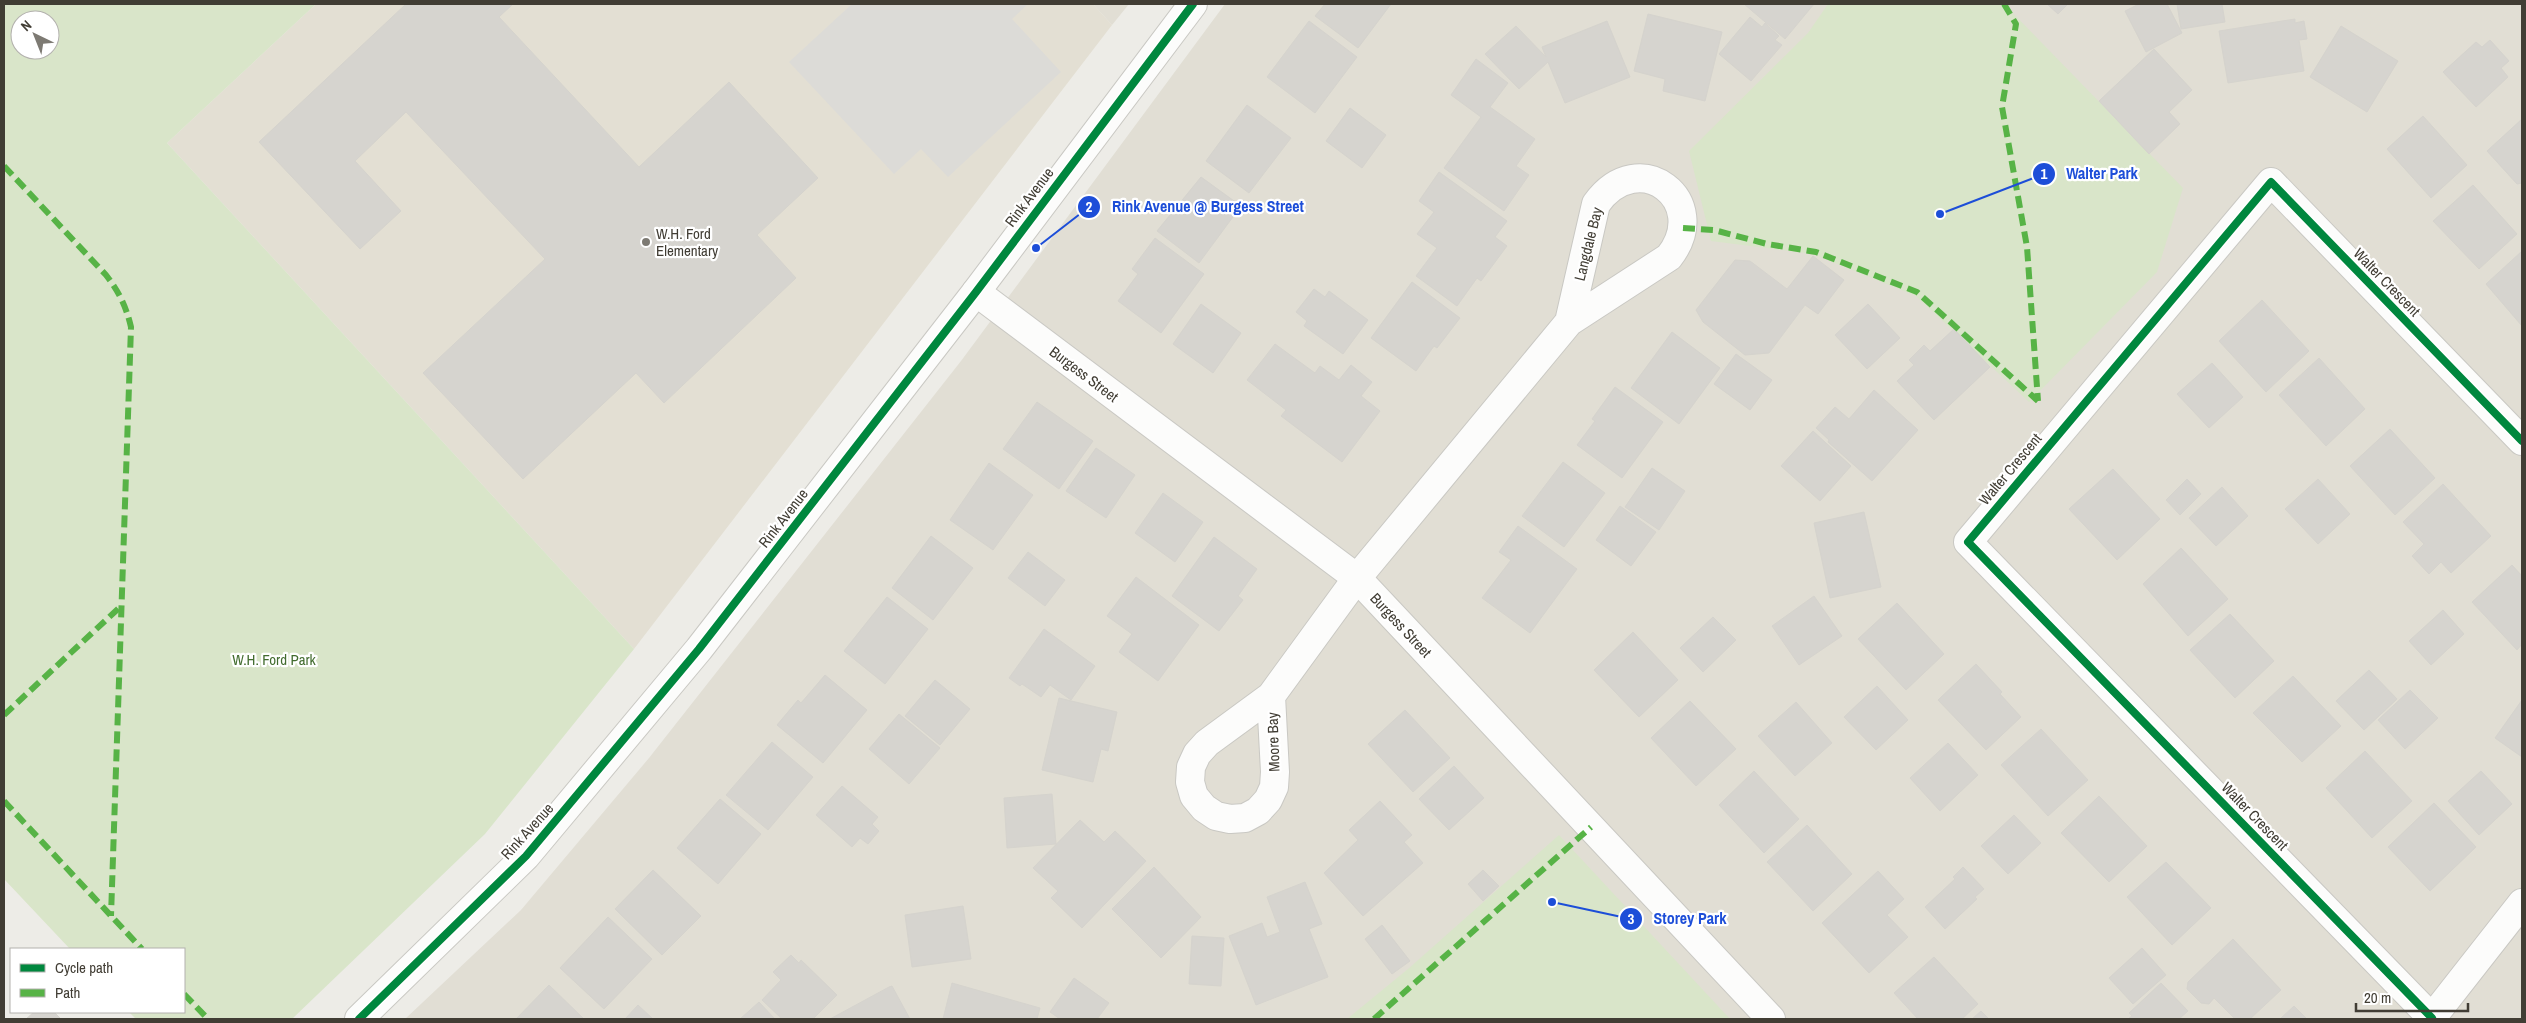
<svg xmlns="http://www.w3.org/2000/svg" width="2526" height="1023" viewBox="0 0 2526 1023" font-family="'Archivo Narrow',sans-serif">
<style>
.residential{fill:#e1ded4}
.education{fill:#e3dfd3}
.green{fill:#d9e5c9;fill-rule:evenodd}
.parking{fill:#dcdbd7}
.building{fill:#d6d4cf;stroke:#d5d3cd}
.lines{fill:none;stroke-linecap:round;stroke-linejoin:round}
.minor-casing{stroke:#c9c8c3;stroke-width:30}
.minor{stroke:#fcfcfb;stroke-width:28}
.quiet{stroke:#57b346;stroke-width:6;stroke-dasharray:12 6;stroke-linecap:butt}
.cycleway-casing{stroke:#fff;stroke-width:11}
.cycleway{stroke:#00873e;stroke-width:8}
.poi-dot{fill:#7d7a73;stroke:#fff;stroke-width:2}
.labels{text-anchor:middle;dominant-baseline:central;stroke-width:4.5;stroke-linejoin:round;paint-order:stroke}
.street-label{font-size:15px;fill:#413d34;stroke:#fff}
.poi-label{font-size:15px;fill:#413d34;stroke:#fff;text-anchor:start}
.park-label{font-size:15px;fill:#426c2f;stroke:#fff}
.leader{fill:none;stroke:#1d4ed8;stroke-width:2}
.callout-dot{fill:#1d4ed8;stroke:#fff;stroke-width:2}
.mark-label{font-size:15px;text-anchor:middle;font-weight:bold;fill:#fff}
.callout-label{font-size:16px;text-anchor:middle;font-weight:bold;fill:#1d4ed8;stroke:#fff;stroke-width:4.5;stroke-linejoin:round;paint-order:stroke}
</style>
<rect width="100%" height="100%" fill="#edece7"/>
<g class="residential">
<path d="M1093,4H1129L1112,25Z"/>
<path d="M1225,4H2522V1019H405L521,910L649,758L961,361Z"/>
</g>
<path class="education" d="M316,4H1093L1112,25L634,649L167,143Z"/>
<g class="green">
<path d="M4,4H316L167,143L634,649L485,834L292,1019H136L129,1012H184V949H70L4,879ZM20,20H50V50H20Z"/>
<path d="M1828,4H2004L2183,188L2157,272L2029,402L1916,296L1813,254L1711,241L1689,151L1808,33Z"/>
<path d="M1559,835L1730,1019H1347L1408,969Z"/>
</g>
<path class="parking" d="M852,4H1028L1012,19L1061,72L948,177L921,149L894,174L789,62Z"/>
<g class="building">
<path d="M406,4H513L499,17L639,167L729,82L818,178L757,235L796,278L664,403L636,373L523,479L423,373L545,259L406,112L355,161L401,211L360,249L259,142Z"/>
<path d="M1325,4H1391L1358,48L1315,16Z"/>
<path d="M1744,4H1814L1785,39Z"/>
<path d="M2047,4H2068L2058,14Z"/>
<path d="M2139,4H2167L2182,33L2146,52L2125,11Z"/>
<path d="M2177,4H2222L2225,22L2181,29Z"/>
<path d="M1648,14L1722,32L1705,101L1663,91L1665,79L1634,71Z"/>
<path d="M1750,17L1762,27L1765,23L1779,36L1775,40L1782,45L1751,81L1719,54Z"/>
<path d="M2295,19V23L2304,21L2307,39L2299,40L2304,71L2228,83L2219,31Z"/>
<path d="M1309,21L1357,57L1315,113L1267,77Z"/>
<path d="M1607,21L1630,77L1565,103L1548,62L1519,89L1485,54L1516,26L1546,57L1542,47Z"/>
<path d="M2341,26L2398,61L2367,112L2310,77Z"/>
<path d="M2490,40L2509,61L2501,68L2508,77L2476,107L2443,72L2476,42L2482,47Z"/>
<path d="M2154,49L2192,90L2169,112L2180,124L2149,154L2099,101Z"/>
<path d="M1476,59L1508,83L1490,107L1535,139L1516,166L1529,175L1504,211L1444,168L1481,117L1451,95Z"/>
<path d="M1247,105L1291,138L1249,193L1206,161Z"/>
<path d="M1350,108L1386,135L1362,168L1326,141Z"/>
<path d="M2423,116L2467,165L2431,198L2387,149Z"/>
<path d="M2522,119V183L2517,184L2487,151Z"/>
<path d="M1439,172L1507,221L1495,237L1507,246L1481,281L1477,278L1457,306L1416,276L1437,248L1417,234L1434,212L1419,201Z"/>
<path d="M1201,177L1241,206L1199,263L1157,231Z"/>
<path d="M2473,185L2517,234L2479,269L2433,221Z"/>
<path d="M1155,238L1204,274L1161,333L1118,301L1138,274L1132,269Z"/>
<path d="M2522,251V326L2486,284Z"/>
<path d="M1813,256L1844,280L1818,314L1805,305L1769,353L1745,355L1703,322L1696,310L1735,260L1750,261L1787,289Z"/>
<path d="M1412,282L1460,318L1437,348L1434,346L1416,371L1371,338Z"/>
<path d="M1314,289L1325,297L1329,291L1368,320L1343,354L1304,326L1307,321L1296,312Z"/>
<path d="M2262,300L2309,351L2266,392L2219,341Z"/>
<path d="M1201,304L1241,333L1213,373L1173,344Z"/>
<path d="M1868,304L1900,338L1867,369L1835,335Z"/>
<path d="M1954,329L1990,367L1934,420L1897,381L1914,365L1909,360L1924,345L1930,351Z"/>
<path d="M1672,332L1720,368L1679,424L1631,388Z"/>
<path d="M1275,344L1315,373L1320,366L1339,380L1351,365L1372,382L1361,396L1380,411L1342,462L1281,416L1286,410L1247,380Z"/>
<path d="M1736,354L1772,380L1750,410L1714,384Z"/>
<path d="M2319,358L2365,409L2326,446L2279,395Z"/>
<path d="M2212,363L2243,397L2209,428L2177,394Z"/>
<path d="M1615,387L1663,422L1622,478L1577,445L1595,421L1592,419Z"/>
<path d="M1874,390L1918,430L1872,481L1828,442L1829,440L1816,428L1835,407L1849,419Z"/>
<path d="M1037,402L1093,441L1059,489L1003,449Z"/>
<path d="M2390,429L2435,478L2395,515L2350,466Z"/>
<path d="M1813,431L1851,466L1820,501L1781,466Z"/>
<path d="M1096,448L1135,475L1106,518L1066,491Z"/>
<path d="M1563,462L1605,493L1564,547L1522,516Z"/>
<path d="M989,463L1033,495L993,550L950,520Z"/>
<path d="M1652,468L1685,491L1659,530L1625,507Z"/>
<path d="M2113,469L2160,519L2117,560L2069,509Z"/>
<path d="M2187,479L2201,494L2180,515L2166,500Z"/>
<path d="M2318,479L2350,514L2318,544L2285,509Z"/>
<path d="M2443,484L2491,536L2451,573L2441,562L2429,574L2412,556L2424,544L2403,522Z"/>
<path d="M2222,487L2248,516L2216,546L2189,518Z"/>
<path d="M1163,493L1203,522L1175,562L1135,533Z"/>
<path d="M1620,506L1656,532L1631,566L1596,540Z"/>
<path d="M1864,512L1881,587L1830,598L1814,523Z"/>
<path d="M1518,526L1577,569L1530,633L1482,598L1511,560L1499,552Z"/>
<path d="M931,536L973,568L933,620L892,588Z"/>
<path d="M1214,537L1257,569L1238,596L1243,600L1219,631L1172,596Z"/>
<path d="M2181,548L2228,599L2188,636L2143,584Z"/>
<path d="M1028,552L1065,580L1045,606L1008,578Z"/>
<path d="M2512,565L2522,576V644L2517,650L2472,602Z"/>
<path d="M1136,577L1199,625L1158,681L1119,652L1132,634L1107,616Z"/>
<path d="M1814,596L1842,636L1799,665L1772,626Z"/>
<path d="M887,597L928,629L885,684L844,651Z"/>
<path d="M1897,603L1944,654L1906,690L1858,639Z"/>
<path d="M2443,610L2464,634L2431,665L2409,641Z"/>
<path d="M2230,614L2274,661L2235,698L2190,650Z"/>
<path d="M1713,617L1736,640L1703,672L1680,648Z"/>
<path d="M1044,629L1095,666L1071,700L1050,685L1041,697L1022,684L1020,686L1009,678Z"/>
<path d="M1633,632L1678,680L1639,717L1594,670Z"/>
<path d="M1976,664L2002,692L2000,694L2021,717L1986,750L1938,700Z"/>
<path d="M2369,670L2397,699L2364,730L2336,701Z"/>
<path d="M825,675L867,710L823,763L777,725L798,700L801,703Z"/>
<path d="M2293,676L2341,726L2302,762L2253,713Z"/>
<path d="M935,680L970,709L940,745L905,716Z"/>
<path d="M1877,686L1908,720L1876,750L1844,717Z"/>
<path d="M2410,690L2438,718L2405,749L2378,720Z"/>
<path d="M1059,698L1117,712L1108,751L1101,749L1093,782L1042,770Z"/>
<path d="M2522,700V757L2495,738Z"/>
<path d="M1690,701L1736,749L1696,786L1651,738Z"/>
<path d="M1796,702L1832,743L1795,776L1758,736Z"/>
<path d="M1405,710L1450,758L1413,792L1368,744Z"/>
<path d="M899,714L940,748L909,784L869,749Z"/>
<path d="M2041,729L2088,780L2048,816L2001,765Z"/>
<path d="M772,742L813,777L768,830L726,795Z"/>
<path d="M1948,743L1978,775L1940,811L1910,778Z"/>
<path d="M2365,751L2412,801L2372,838L2326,788Z"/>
<path d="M1454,766L1484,798L1449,830L1419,799Z"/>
<path d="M1754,771L1799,819L1764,853L1719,805Z"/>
<path d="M2481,771L2512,804L2479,835L2448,801Z"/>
<path d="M842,786L878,817L872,824L879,831L868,844L860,838L852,847L816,815Z"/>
<path d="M1052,794L1056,844L1007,848L1004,798Z"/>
<path d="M2099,796L2147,846L2109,882L2061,833Z"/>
<path d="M720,799L761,834L718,884L677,848Z"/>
<path d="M1380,801L1412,835L1404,842L1423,863L1363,916L1324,873L1358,840L1349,830Z"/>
<path d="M2434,803L2476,847L2430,891L2388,847Z"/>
<path d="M2014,815L2041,843L2008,874L1981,846Z"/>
<path d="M1080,820L1104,842L1115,831L1146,861L1082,928L1051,898L1058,891L1033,868Z"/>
<path d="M1807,825L1852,874L1813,911L1767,862Z"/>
<path d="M2166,862L2211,908L2172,945L2127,897Z"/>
<path d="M1154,867L1201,917L1161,958L1112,909Z"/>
<path d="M1963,867L1984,889L1975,897L1977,899L1945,929L1925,907L1955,879L1953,877Z"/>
<path d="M653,870L701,916L662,955L615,909Z"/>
<path d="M1483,870L1499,886L1483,901L1468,884Z"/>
<path d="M1878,871L1904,899L1887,915L1908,937L1869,973L1822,923Z"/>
<path d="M1305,882L1322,924L1309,929L1328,977L1256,1005L1229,936L1262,923L1267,937L1280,932L1267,897Z"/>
<path d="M963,906L971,959L912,967L905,915Z"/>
<path d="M608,917L652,959L604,1009L560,968Z"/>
<path d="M1382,925L1410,961L1392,974L1365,939Z"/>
<path d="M1192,936L1224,938L1221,986L1189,984Z"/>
<path d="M2233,939L2281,990L2250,1019H2235L2214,998L2209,1004L2201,1003L2187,989L2188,982Z"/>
<path d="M2142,948L2166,975L2133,1004L2109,978Z"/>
<path d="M791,955L799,963L801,960L837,995L813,1019H782L762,1000L781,980L773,972Z"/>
<path d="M1934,957L1978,1004L1962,1019H1918L1894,993Z"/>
<path d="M1074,978L1109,1003L1097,1019H1060L1050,1012Z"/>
<path d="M952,983L1040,1008L1037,1019H943Z"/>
<path d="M2161,983L2188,1011L2179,1019H2128L2132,1016L2129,1013Z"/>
<path d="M549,985L584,1019H516Z"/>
<path d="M892,986L910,1019H830L889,987Z"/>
<path d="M759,1002L775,1019H740Z"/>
<path d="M638,1005L653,1019H625Z"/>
<path d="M2294,1006L2307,1019H2280Z"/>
<path d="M1981,1011L1989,1019H1972Z"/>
<path d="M34,1012H54L61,1019H26Z"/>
</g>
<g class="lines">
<defs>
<g id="minor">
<path d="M976,292L1357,578L1771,1019"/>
<path d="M1271,696L1275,772L1274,787L1268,800L1258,811L1245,818L1230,819L1216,816L1204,808L1194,796L1190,782L1191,767L1197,754L1207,743L1271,696L1357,578L1569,322L1669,257C1713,201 1639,144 1596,204L1569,322"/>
<path d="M2432,1018L1968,542L2271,182L2522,441"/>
<path d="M359,1019L526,856L699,649L976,292L1193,4"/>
<path d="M2431,1019L2522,903"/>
</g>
</defs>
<use href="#minor" class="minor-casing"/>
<use href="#minor" class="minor"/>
<g class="quiet">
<path d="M2004,4L2016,24L2002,107L2027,247L2038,401"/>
<path d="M4,166L106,275C119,292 126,306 131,327L111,916"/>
<path d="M1683,228L1714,230L1767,244L1816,252L1917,292L2038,401"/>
<path d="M4,715L120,607"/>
<path d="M4,801L142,949"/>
<path d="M184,994L208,1019"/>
<path d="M1374,1019L1591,827"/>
</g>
<defs>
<g id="cycleway">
<path d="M2432,1018L1968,542L2271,182L2522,441"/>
<path d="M359,1019L526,856L699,649L976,292L1193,4"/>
</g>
</defs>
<use href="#cycleway" class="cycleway-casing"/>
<use href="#cycleway" class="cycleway"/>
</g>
<circle class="poi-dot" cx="646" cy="242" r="5"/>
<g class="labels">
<g class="street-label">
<text transform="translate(1029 197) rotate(-53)">Rink Avenue</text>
<text transform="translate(1588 244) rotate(-76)">Langdale Bay</text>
<text transform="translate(2387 282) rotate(46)">Walter Crescent</text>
<text transform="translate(1084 374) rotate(37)">Burgess Street</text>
<text transform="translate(2010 469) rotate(-50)">Walter Crescent</text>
<text transform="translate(783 518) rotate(-52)">Rink Avenue</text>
<text transform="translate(1401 625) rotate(47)">Burgess Street</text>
<text transform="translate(1273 742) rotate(-92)">Moore Bay</text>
<text transform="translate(2255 816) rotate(46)">Walter Crescent</text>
<text transform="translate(527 831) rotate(-48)">Rink Avenue</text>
</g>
<g class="poi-label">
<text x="656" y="233">W.H. Ford<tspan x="656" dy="17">Elementary</tspan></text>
</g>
<g class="park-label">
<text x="274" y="659">W.H. Ford Park</text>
</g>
</g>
<path class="leader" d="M1940 214L2044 174M1036 248L1089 207M1552 902L1631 919"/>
<g class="callout-dot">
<circle cx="1940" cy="214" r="5"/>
<circle cx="1036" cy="248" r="5"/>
<circle cx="1552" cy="902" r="5"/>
<circle cx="2044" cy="174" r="12"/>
<circle cx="1089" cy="207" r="12"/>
<circle cx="1631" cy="919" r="12"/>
</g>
<g class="mark-label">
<text x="2044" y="179">1</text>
<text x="1089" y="212">2</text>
<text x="1631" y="924">3</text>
</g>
<g class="callout-label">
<text x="2102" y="179">Walter Park</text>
<text x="1208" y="212">Rink Avenue @ Burgess Street</text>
<text x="1690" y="924">Storey Park</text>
</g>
<rect width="2526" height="1023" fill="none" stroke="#413d34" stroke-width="10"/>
<rect x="10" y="948" width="175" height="65" fill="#ffffff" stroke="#b3b1ae"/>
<rect x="20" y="964" width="25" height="8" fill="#00873e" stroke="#b3b1ae"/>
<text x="55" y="973" font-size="15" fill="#413d34">Cycle path</text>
<rect x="20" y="989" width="25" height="8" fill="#57b346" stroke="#b3b1ae"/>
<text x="55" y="998" font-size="15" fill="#413d34">Path</text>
<g transform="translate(35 35) rotate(317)"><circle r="24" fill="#ffffff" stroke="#b3b1ae"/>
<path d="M0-4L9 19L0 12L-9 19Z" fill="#7d7a73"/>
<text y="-8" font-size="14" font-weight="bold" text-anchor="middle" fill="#413d34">N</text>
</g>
<path d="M2356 1003v8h112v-8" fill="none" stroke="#413d34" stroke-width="2.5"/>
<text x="2364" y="1003" font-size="15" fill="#413d34" stroke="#ffffff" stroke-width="4" paint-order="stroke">20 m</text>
</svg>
